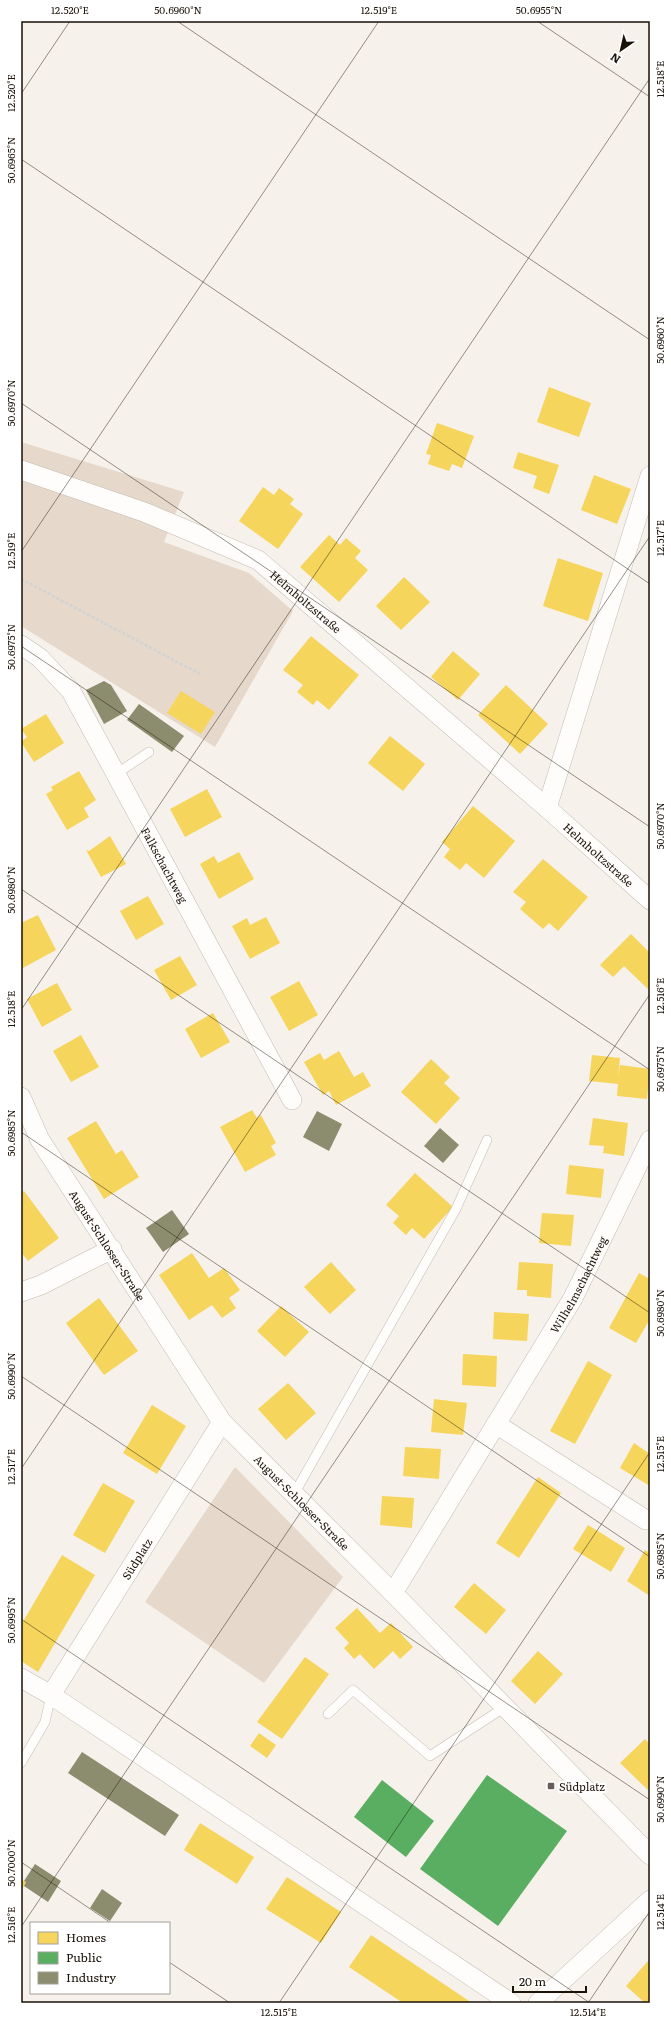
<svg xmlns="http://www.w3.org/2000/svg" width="671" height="2024" viewBox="0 0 671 2024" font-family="Literata,serif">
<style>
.green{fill:#e6d9cb}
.homes{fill:#f6d55c}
.public{fill:#5aae61}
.industry{fill:#8c8c6e}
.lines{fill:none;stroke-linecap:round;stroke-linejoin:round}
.service-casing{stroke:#c3bcb4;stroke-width:10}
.minor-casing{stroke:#c3bcb4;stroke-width:20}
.path{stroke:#d4d2d0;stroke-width:2.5;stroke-dasharray:3 2;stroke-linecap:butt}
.service{stroke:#fefdfc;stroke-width:9}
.minor{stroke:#fefdfc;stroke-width:19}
.ticks{fill:none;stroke:#1a1107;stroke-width:1;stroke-opacity:0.45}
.poi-dot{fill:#675f57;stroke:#fff;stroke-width:1.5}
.labels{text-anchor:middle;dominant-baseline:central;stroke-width:4;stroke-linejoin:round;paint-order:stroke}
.street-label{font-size:11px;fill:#1a1107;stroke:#fff}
.poi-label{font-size:11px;fill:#1a1107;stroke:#fff;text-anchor:start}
.neatline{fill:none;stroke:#1a1107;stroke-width:1.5}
.ticks-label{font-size:10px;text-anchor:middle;fill:#1a1107}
</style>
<rect width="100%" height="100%" fill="#f7f1eb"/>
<g class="green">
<path d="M21,442L184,492L164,542L249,573L293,611L215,747L21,626Z"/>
<path d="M235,1467L343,1577L264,1683L145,1602Z"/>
</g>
<g class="homes">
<path d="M549,387L591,403L579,437L537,422Z"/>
<path d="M437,423L474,436L462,468L452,464L449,471L428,464L431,455L426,454Z"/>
<path d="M518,452L559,465L549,494L533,488L537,476L513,468Z"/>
<path d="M594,475L631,489L617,524L581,510Z"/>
<path d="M263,487L274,495L279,488L294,499L290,504L303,514L278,549L239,521Z"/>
<path d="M329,535L340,545L346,538L361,551L355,558L368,570L339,602L300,567Z"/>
<path d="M558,558L603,573L588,621L543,606Z"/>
<path d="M404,577L430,602L401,630L376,606Z"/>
<path d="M311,636L359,675L329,710L317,700L313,705L297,692L303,685L283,670Z"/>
<path d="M453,651L480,674L458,700L431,677Z"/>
<path d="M506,685L548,724L520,754L478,715Z"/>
<path d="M181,691L215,712L201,734L167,713Z"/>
<path d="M46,714L64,743L34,762L21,742L27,737L21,729Z"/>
<path d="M390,736L425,764L403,791L368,763Z"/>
<path d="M79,771L96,800L84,808L89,817L67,830L46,794L53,790L51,787Z"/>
<path d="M207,789L222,817L185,837L170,809Z"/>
<path d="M473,806L515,841L484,878L466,863L460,870L444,857L450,849L442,842Z"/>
<path d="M110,836L126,864L101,877L86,850L89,851Z"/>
<path d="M239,852L254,879L219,899L200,864L214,856L218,863Z"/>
<path d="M543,859L588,897L558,931L549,923L543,929L520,909L526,902L513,892Z"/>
<path d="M148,896L164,924L136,940L120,911Z"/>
<path d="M38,915L56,950L21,969V923Z"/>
<path d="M266,917L280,943L250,959L232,926L247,918L250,925Z"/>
<path d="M631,934L650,953V991L624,966L613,977L600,965Z"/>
<path d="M180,956L197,985L171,1000L154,970Z"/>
<path d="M299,981L318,1015L289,1031L270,997Z"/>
<path d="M57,983L72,1010L42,1027L27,999Z"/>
<path d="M213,1013L230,1042L201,1058L185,1029Z"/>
<path d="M81,1035L99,1067L71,1082L53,1051Z"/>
<path d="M339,1051L354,1077L363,1072L371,1086L336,1105L329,1091L323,1095L304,1062L320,1053L324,1060Z"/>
<path d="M592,1055L620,1058L618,1078L620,1065L650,1069L647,1099L617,1096L618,1084L589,1081Z"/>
<path d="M431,1059L450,1077L444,1083L460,1098L436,1124L401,1092Z"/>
<path d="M252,1110L257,1118L261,1115L276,1143L271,1146L276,1155L245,1172L220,1127Z"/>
<path d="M593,1118L628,1123L624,1156L603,1153L604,1146L589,1145Z"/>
<path d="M96,1121L116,1154L122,1150L139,1177L104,1199L67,1138Z"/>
<path d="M569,1165L604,1169L601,1198L566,1194Z"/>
<path d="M415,1173L453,1207L424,1239L412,1228L406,1235L393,1223L399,1216L386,1205Z"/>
<path d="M24,1191L59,1238L28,1261L21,1252V1193Z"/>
<path d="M542,1213L574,1215L571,1246L539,1243Z"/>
<path d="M192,1253L209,1278L224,1268L240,1290L229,1298L236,1308L222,1318L212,1305L189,1320L159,1275Z"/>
<path d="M331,1262L356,1290L330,1314L304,1287Z"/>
<path d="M519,1262L553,1264L551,1298L527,1296V1290H517Z"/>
<path d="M639,1273L650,1279V1319L636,1343L609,1328Z"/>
<path d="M99,1298L138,1351L104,1375L66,1323Z"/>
<path d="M281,1306L309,1332L285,1357L257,1331Z"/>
<path d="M494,1312L529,1314L527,1341L493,1339Z"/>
<path d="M463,1354L497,1356L496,1387L462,1385Z"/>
<path d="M588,1361L612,1375L575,1444L550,1431Z"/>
<path d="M288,1383L316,1413L286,1440L258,1409Z"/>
<path d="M434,1399L467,1403L463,1435L431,1432Z"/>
<path d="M152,1405L186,1426L157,1474L123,1453Z"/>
<path d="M634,1443L650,1454V1486L620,1468Z"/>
<path d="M405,1447L441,1449L439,1479L403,1476Z"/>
<path d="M538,1477L561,1493L519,1558L496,1543Z"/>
<path d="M103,1483L135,1501L105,1553L73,1535Z"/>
<path d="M382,1496L414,1498L412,1528L380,1525Z"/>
<path d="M588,1525L625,1548L611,1572L573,1549Z"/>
<path d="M645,1550L650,1553V1596L627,1581Z"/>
<path d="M62,1555L95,1575L38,1672L21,1661V1625Z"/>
<path d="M474,1583L506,1610L486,1634L454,1607Z"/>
<path d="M357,1608L380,1633L391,1623L413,1647L400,1659L393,1651L374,1669L360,1654L354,1659L344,1648L349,1643L335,1628Z"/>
<path d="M538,1651L563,1674L535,1704L511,1681Z"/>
<path d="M305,1657L329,1674L282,1739L257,1722Z"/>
<path d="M259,1733L276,1745L267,1758L250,1746Z"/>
<path d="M645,1739L650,1744V1787L648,1790L620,1763Z"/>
<path d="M200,1823L254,1857L237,1884L184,1850Z"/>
<path d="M287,1877L341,1912L321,1943L266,1909Z"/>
<path d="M21,1879L26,1882L21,1891Z"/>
<path d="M371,1935L472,2003H403L349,1967Z"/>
<path d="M648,1961L650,1963V2003H645L626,1986Z"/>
</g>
<g class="public">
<path d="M487,1775L567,1831L498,1926L420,1869Z"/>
<path d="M382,1780L434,1821L406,1857L354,1817Z"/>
</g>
<g class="industry">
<path d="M104,681L111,685L127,711L104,724L86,690Z"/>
<path d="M139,704L184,736L172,752L127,720Z"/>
<path d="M317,1111L342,1124L329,1151L303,1137Z"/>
<path d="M440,1128L459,1145L443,1163L424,1146Z"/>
<path d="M172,1210L189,1234L163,1252L146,1228Z"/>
<path d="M82,1752L179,1815L165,1836L68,1773Z"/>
<path d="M35,1864L61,1881L48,1902L24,1886L26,1882L24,1881Z"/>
<path d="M102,1889L122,1903L110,1921L90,1908Z"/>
</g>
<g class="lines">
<defs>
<g id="service">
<path d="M116,774L149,752"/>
<path d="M294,1494L456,1209L487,1140"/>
<path d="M328,1714L353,1690L430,1756L505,1707"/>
<path d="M21,1763L45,1722L51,1695"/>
</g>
<g id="minor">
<path id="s1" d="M21,470L144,512L258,560L547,808L650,900"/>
<path id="s2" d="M21,645L40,658L71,691L292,1100"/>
<path d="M547,808L650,476"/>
<path id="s3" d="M21,1097L40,1140L222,1422L393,1593L650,1855"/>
<path d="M21,1292L41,1285L112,1249"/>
<path d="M496,1424L646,1520"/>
<path id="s4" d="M393,1593L573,1298L650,1140"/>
<path d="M21,1678L51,1695L511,2003"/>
<path id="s5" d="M51,1695L222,1422"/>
<path d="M538,2003L650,1900"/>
</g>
</defs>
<use href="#service" class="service-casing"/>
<use href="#minor" class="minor-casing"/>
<path class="path" d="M21,579L200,674"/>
<use href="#service" class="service"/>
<use href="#minor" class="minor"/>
</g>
<path class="ticks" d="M177,21L650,340M537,21L650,97M21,94L70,21M21,159L650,584M21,403L650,827M21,552L379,21M21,646L650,1070M21,889L650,1313M21,1010L650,78M21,1132L650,1557M21,1376L650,1800M21,1469L650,536M21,1619L590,2003M21,1862L111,1923M21,1927L650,994M169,1962L230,2003M279,2003L650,1452M588,2003L650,1911"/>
<rect class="poi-dot" x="547" y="1782" width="8" height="8" rx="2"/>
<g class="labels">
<g class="street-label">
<text stroke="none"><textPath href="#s1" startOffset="317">Helmholtzstraße</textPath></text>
<text stroke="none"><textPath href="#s1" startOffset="704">Helmholtzstraße</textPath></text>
<text stroke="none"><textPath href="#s2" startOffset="266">Falkschachtweg</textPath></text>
<text stroke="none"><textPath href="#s3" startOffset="172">August-Schlosser-Straße</textPath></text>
<text stroke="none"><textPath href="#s4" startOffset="360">Wilhelmschachtweg</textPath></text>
<text stroke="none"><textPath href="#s3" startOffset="496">August-Schlosser-Straße</textPath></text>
<text stroke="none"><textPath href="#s5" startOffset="161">Südplatz</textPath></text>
</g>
<g class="poi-label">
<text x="559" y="1786">Südplatz</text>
</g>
</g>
<rect width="671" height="2024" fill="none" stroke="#ffffff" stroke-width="44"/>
<rect x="30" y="1922" width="140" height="72" fill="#ffffff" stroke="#a3a09c"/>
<rect x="38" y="1932" width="20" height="12" fill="#f6d55c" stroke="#a3a09c"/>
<text x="66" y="1942" font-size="12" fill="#1a1107">Homes</text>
<rect x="38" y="1952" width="20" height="12" fill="#5aae61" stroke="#a3a09c"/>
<text x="66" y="1962" font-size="12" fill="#1a1107">Public</text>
<rect x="38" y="1972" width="20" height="12" fill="#8c8c6e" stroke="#a3a09c"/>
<text x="66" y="1982" font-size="12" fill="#1a1107">Industry</text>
<g transform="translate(621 50) rotate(214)" stroke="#ffffff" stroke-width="3" paint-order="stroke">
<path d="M0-3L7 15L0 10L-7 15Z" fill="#1a1107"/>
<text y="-6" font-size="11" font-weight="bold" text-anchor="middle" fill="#1a1107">N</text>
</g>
<path d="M513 1986v6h73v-6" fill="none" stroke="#1a1107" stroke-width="2"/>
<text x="519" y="1986" font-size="12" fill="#1a1107" stroke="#ffffff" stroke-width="3" paint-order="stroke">20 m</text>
<rect x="22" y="22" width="627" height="1980" class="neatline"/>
<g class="ticks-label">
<text x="70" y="14">12.520°E</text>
<text x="178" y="14">50.6960°N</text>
<text x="379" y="14">12.519°E</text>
<text x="539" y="14">50.6955°N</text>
<text transform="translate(660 79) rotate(-90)" y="4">12.518°E</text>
<text transform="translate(11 93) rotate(-90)" y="4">12.520°E</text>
<text transform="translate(11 160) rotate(-90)" y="4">50.6965°N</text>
<text transform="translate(660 340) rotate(-90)" y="4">50.6960°N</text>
<text transform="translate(11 403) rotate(-90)" y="4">50.6970°N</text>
<text transform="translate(660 538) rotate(-90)" y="4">12.517°E</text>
<text transform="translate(11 551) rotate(-90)" y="4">12.519°E</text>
<text transform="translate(11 647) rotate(-90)" y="4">50.6975°N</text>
<text transform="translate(660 826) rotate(-90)" y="4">50.6970°N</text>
<text transform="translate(11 890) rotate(-90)" y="4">50.6980°N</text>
<text transform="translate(660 996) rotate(-90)" y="4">12.516°E</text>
<text transform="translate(11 1009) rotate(-90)" y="4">12.518°E</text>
<text transform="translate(660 1069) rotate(-90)" y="4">50.6975°N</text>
<text transform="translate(11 1133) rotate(-90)" y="4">50.6985°N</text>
<text transform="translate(660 1313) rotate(-90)" y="4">50.6980°N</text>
<text transform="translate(11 1376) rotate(-90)" y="4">50.6990°N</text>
<text transform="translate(660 1454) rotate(-90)" y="4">12.515°E</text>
<text transform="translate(11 1467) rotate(-90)" y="4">12.517°E</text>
<text transform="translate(660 1556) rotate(-90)" y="4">50.6985°N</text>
<text transform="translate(11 1620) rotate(-90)" y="4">50.6995°N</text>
<text transform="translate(660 1799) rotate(-90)" y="4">50.6990°N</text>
<text transform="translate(11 1863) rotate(-90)" y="4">50.7000°N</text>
<text transform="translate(660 1912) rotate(-90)" y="4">12.514°E</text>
<text transform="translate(11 1925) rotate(-90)" y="4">12.516°E</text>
<text x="279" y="2016">12.515°E</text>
<text x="588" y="2016">12.514°E</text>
</g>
</svg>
